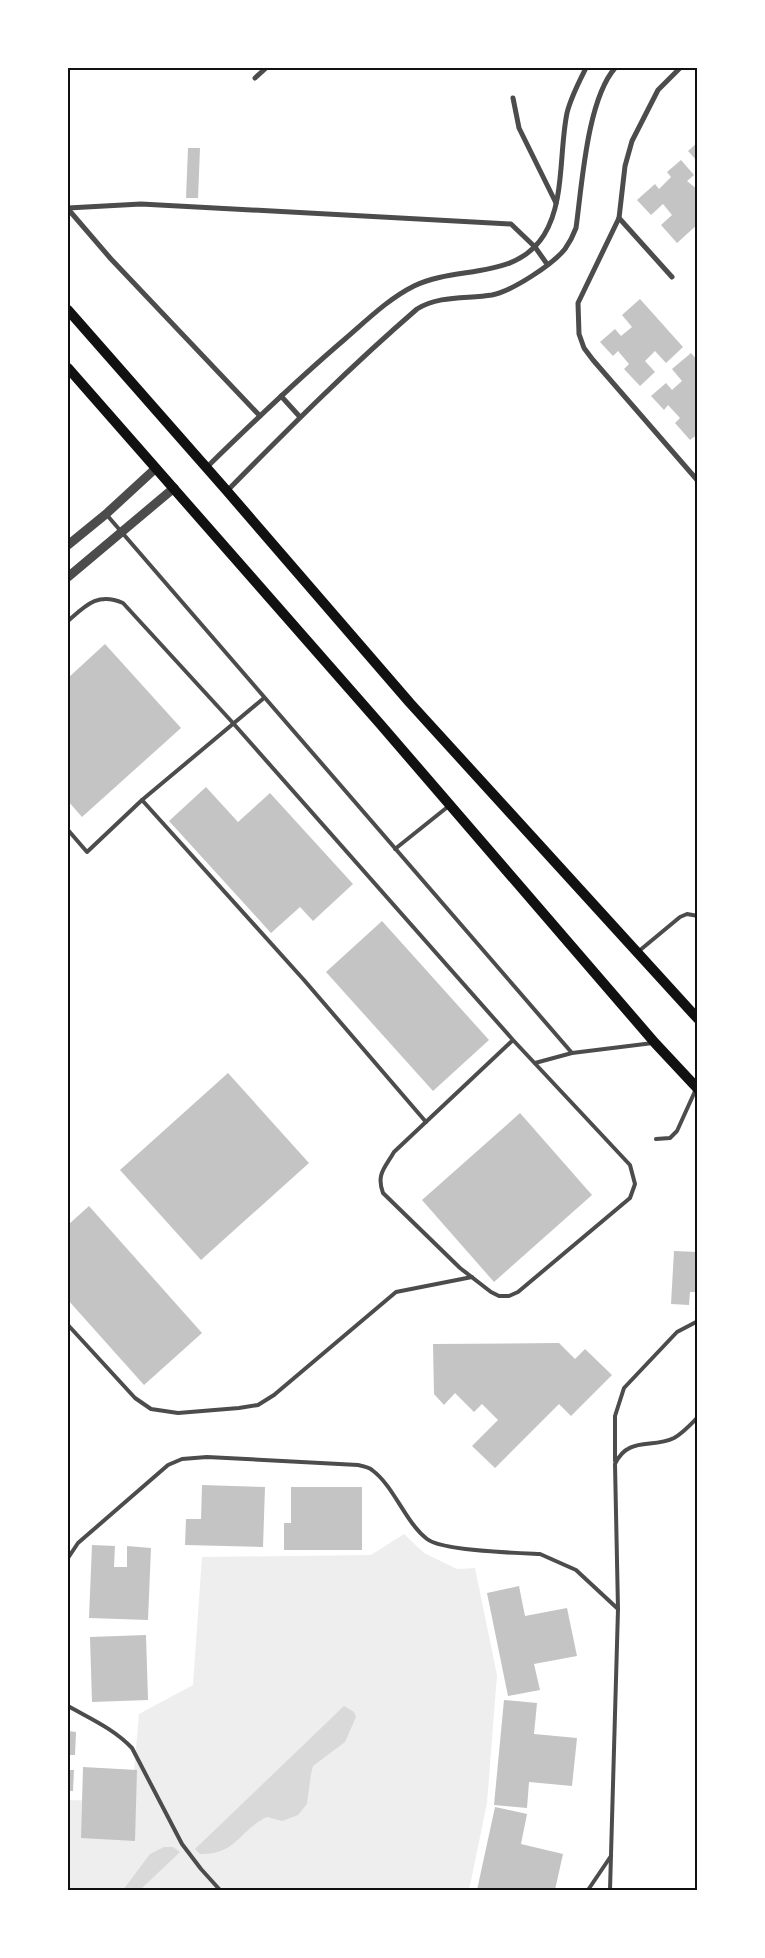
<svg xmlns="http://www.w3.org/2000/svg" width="765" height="1958" viewBox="0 0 765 1958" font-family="Manrope,sans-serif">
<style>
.green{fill:#eee}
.water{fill:#d9d9d9}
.building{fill:#c4c4c4}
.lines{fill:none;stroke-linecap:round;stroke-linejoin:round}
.service{stroke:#4c4c4c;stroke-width:4}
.minor{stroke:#4c4c4c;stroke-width:5}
.tertiary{stroke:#4c4c4c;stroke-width:9}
.secondary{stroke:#111;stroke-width:10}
.neatline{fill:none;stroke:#111;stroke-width:2}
</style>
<rect width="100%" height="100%" fill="#fff"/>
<path class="green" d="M404,1534L424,1553L457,1569L475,1568L497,1675L487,1803L469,1890H68V1800L105,1801L133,1783L139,1714L193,1685L202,1557L371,1555Z"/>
<g class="water">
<path d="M344,1706L354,1712L356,1717L345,1742L313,1766L311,1774L307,1804L298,1815L282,1821L267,1817C239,1830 237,1855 200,1854L195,1849Z"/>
<path d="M164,1847H173L180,1852L140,1890H123L150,1854Z"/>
</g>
<g class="building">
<path d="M698,142V162L688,151Z"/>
<path d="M188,148H200L198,198H186Z"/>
<path d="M681,160L694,175L687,181L698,190V224L677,243L661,225L672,215L663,204L651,215L637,200L655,184L659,189L671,177L667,172Z"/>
<path d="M640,299L683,347L666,363L655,351L645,361L655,372L640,386L624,369L629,364L618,351L613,356L600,342L615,329L621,336L632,327L622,315Z"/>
<path d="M691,353L698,361V413L696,415L698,417V434L690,440L675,423L680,418L668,405L664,410L651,396L666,383L672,390L682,381L672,369Z"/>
<path d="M105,644L181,728L82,817L68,801V678Z"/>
<path d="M206,787L238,822L270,793L353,884L313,921L300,907L271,933L169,821Z"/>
<path d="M382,921L489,1040L433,1091L326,972Z"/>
<path d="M228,1073L309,1163L201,1260L120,1170Z"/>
<path d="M520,1113L592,1195L494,1282L422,1200Z"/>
<path d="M89,1206L202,1333L144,1385L68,1300V1225Z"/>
<path d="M674,1251L698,1252V1292H690L689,1305L671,1304Z"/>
<path d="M559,1343L575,1359L585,1349L612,1375L571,1416L559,1404L495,1468L472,1446L498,1420L482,1404L474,1412L455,1393L444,1405L434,1394L433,1344Z"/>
<path d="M202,1485L265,1487L263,1547L185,1545L186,1519H201Z"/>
<path d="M291,1487H362V1550H284V1523H291Z"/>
<path d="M92,1545L115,1546L114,1567H127V1546L151,1548L148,1620L89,1618Z"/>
<path d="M519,1586L525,1616L567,1608L577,1656L534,1664L540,1690L508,1696L487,1593Z"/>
<path d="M146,1635L148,1700L92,1702L90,1637Z"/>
<path d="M504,1700L537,1703L534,1734L577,1738L572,1786L529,1782L527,1808L494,1805Z"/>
<path d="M68,1731L76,1732L75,1755H69V1758H68Z"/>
<path d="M83,1767L137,1770L135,1841L81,1838Z"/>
<path d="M68,1770H74L73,1791H68Z"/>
<path d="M495,1807L527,1814L521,1844L563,1854L555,1890H477Z"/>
</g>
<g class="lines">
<g class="service">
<path d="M106,514L572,1053"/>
<path d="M68,621C86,605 98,592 123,603L233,723L513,1040L630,1165L635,1184L630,1198L518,1292L509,1296H499L491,1292L460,1268L383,1193C376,1174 385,1168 394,1152L513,1040"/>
<path d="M142,800L304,980L426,1122"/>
<path d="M68,830L87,852L142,800L264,698"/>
<path d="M395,849L450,805"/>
<path d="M639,951L680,917L687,914L698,916"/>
<path d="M535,1063L572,1053L653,1043"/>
<path d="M656,1139L670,1138L677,1131L696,1089"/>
<path d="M68,1325L135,1398L151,1409L178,1413L239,1408L258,1405L274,1395L396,1292L472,1277"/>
<path d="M615,1461V1416L624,1388L677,1332L698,1321"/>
<path d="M68,1558L78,1543L168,1465L182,1459L207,1457L358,1465C363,1466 369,1467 372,1470C394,1486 405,1522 427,1539C442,1551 517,1553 540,1554L576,1570L618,1609"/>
<path d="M68,1706C91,1719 114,1729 132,1748L182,1844L201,1869L220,1890"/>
<path d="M588,1890L611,1856"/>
<path d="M610,1890L618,1609L615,1464C628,1436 652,1449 674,1438C683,1433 691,1424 698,1417"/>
</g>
<g class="minor">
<path d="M680,68L658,90L632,141L625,166L619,218L578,303L579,334L584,348L593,360L698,481"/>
<path d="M255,78L266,68"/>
<path d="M513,98L519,128L556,203"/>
<path d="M68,208L141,204L511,224L535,247L547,264"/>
<path d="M68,209L111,259L260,416"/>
<path d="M619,218L672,277"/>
<path d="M281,396L300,417"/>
<path d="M206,468C251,424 297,380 345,339C367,320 388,299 414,286C457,265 515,281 544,235C565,201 559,152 567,113C571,97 579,82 586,68"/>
<path d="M227,491C289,428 351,366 417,309C439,295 467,299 492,295C512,291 552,265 565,249C570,242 573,236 576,228C582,185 587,100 615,68"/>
</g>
<g class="tertiary">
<path d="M68,545L106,514L156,468"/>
<path d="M68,577L174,488"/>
</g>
<g class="secondary">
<path d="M68,310L227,491L410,703L698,1019"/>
<path d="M68,368L381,725L655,1043L698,1089"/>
</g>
</g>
<rect width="765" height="1958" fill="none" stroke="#ffffff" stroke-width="138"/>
<rect x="69" y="69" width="627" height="1820" class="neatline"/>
</svg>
